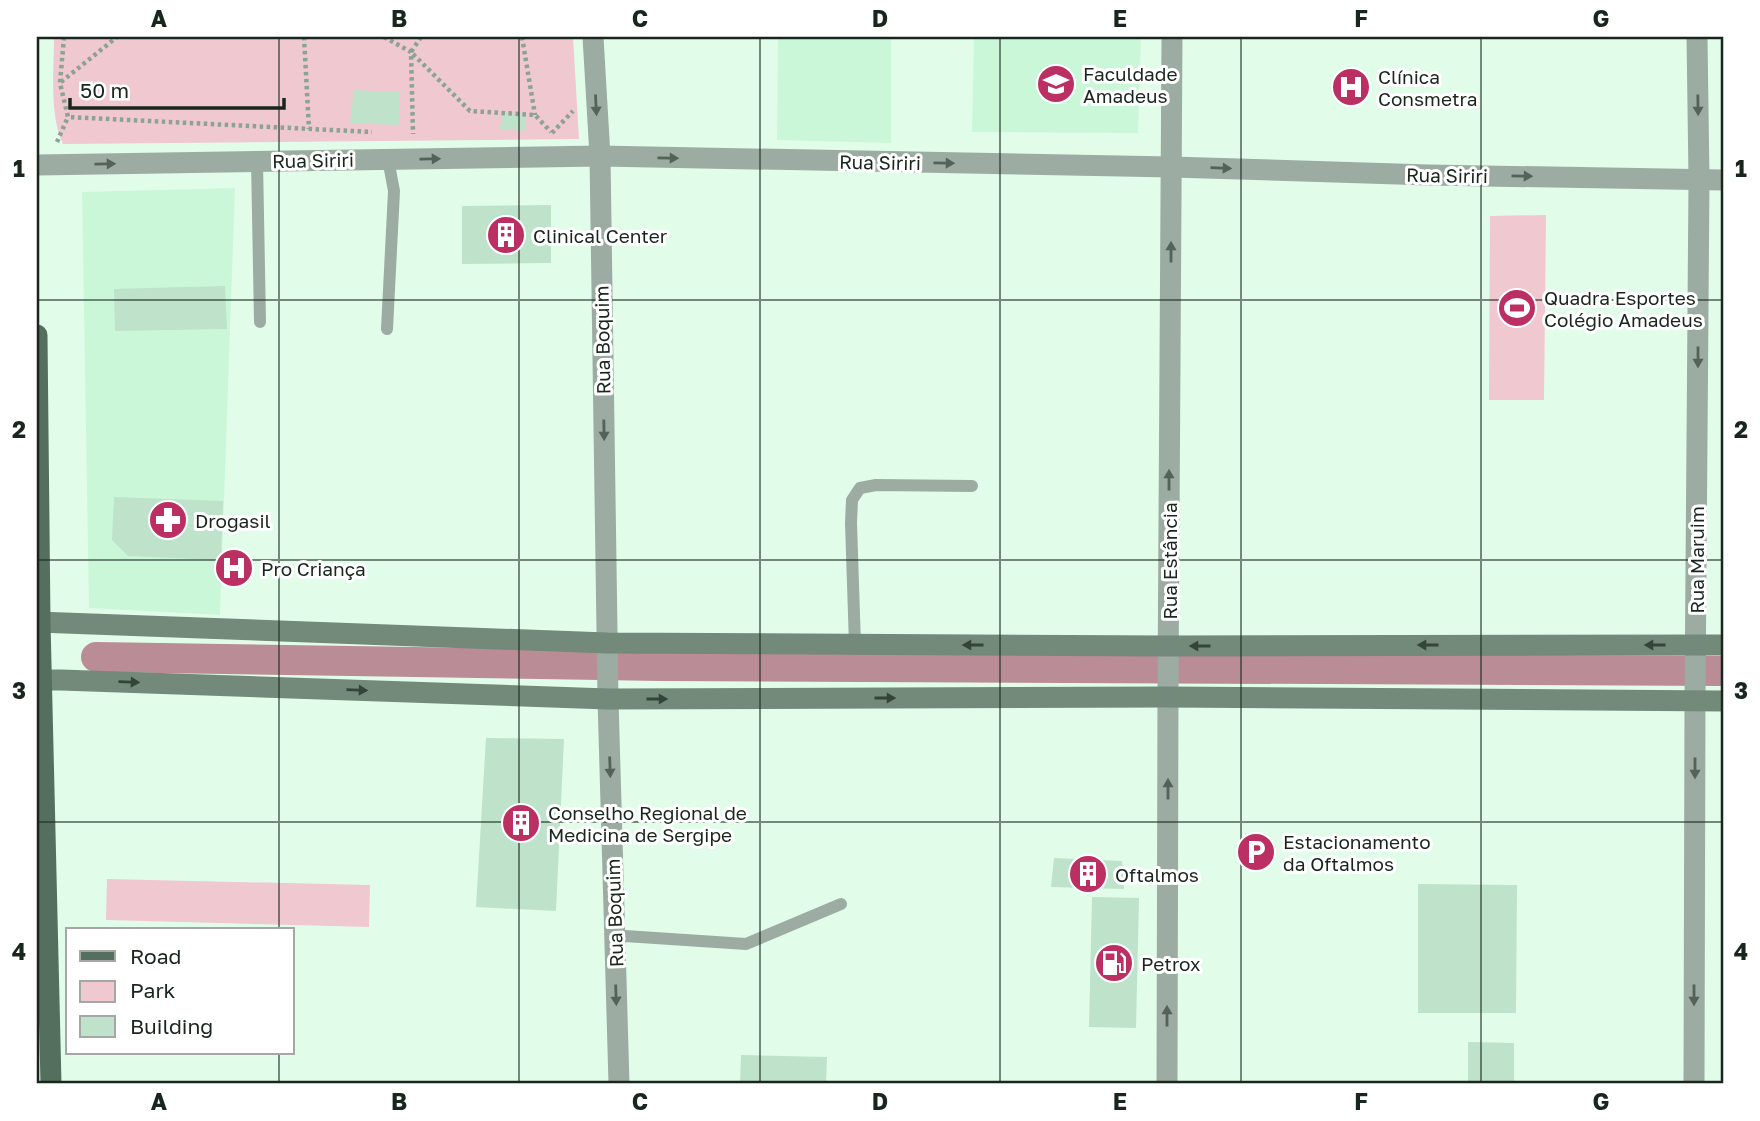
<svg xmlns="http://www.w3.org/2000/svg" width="1760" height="1121" viewBox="0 0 1760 1121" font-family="'Golos Text',sans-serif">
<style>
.built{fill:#cbf7d9}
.green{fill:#efc8d0}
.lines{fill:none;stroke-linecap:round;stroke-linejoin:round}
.canal{stroke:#b98c96;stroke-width:30}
.building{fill:#bee2ca}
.path{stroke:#8ca294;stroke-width:4.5;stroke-dasharray:3.5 3.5;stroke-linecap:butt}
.lane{stroke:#9daca2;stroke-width:12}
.street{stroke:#9daca2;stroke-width:21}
.secondary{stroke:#73897a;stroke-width:21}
.primary{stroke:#556f5e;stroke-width:21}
.oneway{fill:#546259}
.oneway2{fill:#34443a}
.grid{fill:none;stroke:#19261e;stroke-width:2;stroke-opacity:0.55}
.labels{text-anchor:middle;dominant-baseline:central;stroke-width:6;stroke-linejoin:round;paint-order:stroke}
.poi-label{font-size:19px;fill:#19261e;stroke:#fff;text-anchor:start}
.street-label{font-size:19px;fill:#19261e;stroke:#fff}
.neatline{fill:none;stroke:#19261e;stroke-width:2.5}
.grid-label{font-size:23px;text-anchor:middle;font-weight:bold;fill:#19261e}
</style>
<rect width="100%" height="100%" fill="#e1fdea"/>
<g class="built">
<path d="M778,37H891V143L777,140Z"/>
<path d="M974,37H1141L1138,133L972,132Z"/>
<path d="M235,188L220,615L89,608L82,192Z"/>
</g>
<g class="green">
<path d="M54,37H573L579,139L63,144C49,115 54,69 54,37Z"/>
<path d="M1546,215L1544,400H1489L1490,216Z"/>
<path d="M107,879L370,885L369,927L106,920Z"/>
</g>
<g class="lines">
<path class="canal" d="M96,657L661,666L1723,671"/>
</g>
<g class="building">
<path d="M354,90L399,92L400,125L350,123Z"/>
<path d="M502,113L526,114V131L500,129Z"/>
<path d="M551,205V263L462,264V206Z"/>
<path d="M225,286L227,329L115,331L114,289Z"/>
<path d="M114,497L223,501L221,560L128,556L112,540Z"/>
<path d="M486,738L564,739L556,911L476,907Z"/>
<path d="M1054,858L1122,861L1124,889L1051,887Z"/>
<path d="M1418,884L1517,885L1516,1013H1418Z"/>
<path d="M1092,897L1139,898L1136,1028L1089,1027Z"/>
<path d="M1468,1042L1514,1043V1084H1468Z"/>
<path d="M741,1055L827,1057L826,1084H740Z"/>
</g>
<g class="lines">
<g class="path">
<path d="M64,37L60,83L68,117L372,132"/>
<path d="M304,37L309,129"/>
<path d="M384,37L411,52L413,134"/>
<path d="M421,37L411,52L470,111L535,115L551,132"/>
<path d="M522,37L535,115"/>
<path d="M61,82L117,37"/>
<path d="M552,133L573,111"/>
<path d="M57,142L68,117"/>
</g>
<g class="lane">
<path d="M257,161L260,322"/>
<path d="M387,329L394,191L388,159"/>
<path d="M855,645L851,523L852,500L860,488L876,485L972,486"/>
<path d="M615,940L625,936L746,944L841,904"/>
</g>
<g class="street">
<path d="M593,37L600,156L608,699L619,1084"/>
<path d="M37,165L600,156L1172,167L1429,175L1723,180"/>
<path d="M1167,1084L1168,685L1172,37"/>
<path d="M1694,1084L1695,700L1699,179L1697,37"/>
</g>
<g class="secondary">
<path d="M37,622L607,643L1168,646L1723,645"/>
<path d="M37,680H61L608,699L1168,697L1723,701"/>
</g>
<path class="primary" d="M37,335L40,622L51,1084"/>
</g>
<defs><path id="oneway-solid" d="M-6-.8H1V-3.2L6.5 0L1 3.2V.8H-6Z" transform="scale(1.75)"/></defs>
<g class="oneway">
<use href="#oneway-solid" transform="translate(596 105) rotate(87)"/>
<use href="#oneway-solid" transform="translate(1698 105) rotate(89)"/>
<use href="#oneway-solid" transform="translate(668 158) rotate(1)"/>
<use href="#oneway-solid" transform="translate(430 159) rotate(-1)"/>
<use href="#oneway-solid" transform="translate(944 163) rotate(1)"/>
<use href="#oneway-solid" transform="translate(105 164) rotate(-1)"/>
<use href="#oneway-solid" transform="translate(1221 168) rotate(2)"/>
<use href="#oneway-solid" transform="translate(1522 176) rotate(1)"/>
<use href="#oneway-solid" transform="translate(1171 252) rotate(-90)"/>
<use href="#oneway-solid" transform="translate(1698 357) rotate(90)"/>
<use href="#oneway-solid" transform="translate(604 430) rotate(89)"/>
<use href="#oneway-solid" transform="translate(1169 480) rotate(-90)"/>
<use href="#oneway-solid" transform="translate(610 767) rotate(88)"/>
<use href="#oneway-solid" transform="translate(1695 768) rotate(90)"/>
<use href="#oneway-solid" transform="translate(1168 789) rotate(-90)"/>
<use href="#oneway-solid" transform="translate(616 995) rotate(88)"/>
<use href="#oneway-solid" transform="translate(1694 995) rotate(90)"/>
<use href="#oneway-solid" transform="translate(1167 1016) rotate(-90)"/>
</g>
<g class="oneway2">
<use href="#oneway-solid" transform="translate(973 645) rotate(-180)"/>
<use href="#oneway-solid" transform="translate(1428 645) rotate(180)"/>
<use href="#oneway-solid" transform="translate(1655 645) rotate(180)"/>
<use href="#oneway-solid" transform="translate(1200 646) rotate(180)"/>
<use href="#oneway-solid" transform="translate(129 682) rotate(2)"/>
<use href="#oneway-solid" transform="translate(357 690) rotate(2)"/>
<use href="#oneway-solid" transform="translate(885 698)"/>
<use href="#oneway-solid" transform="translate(657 699)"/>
</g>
<path class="grid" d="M279,37V930M519,37V1084M760,37V1084M1000,37V1084M1241,37V1084M1481,37V1084M37,300H1723M37,560H1723M37,822H1723M279,1053V1084"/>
<defs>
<symbol id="university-disc" viewBox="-11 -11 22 22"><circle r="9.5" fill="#bc2f62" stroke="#fff"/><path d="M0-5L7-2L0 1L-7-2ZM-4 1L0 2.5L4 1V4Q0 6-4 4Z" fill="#fff"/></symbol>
<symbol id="hospital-disc" viewBox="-11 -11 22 22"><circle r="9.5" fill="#bc2f62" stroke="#fff"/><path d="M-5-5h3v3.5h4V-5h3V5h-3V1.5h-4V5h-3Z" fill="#fff"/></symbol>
<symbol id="building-disc" viewBox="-11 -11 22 22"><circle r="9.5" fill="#bc2f62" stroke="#fff"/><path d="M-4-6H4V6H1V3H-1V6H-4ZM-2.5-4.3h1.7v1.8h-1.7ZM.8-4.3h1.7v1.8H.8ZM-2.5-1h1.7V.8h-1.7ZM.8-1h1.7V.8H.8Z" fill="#fff"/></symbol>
<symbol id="stadium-disc" viewBox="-11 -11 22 22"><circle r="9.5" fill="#bc2f62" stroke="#fff"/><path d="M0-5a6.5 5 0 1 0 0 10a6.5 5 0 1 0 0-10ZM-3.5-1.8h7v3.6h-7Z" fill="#fff"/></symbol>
<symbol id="pharmacy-disc" viewBox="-11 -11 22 22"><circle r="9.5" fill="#bc2f62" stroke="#fff"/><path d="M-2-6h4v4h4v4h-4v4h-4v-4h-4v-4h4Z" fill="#fff"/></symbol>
<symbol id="parking-disc" viewBox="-11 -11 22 22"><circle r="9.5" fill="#bc2f62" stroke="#fff"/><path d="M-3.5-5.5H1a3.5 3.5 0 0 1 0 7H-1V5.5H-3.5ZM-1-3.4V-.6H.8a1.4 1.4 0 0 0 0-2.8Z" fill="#fff"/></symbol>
<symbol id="fuel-disc" viewBox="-11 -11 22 22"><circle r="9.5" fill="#bc2f62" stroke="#fff"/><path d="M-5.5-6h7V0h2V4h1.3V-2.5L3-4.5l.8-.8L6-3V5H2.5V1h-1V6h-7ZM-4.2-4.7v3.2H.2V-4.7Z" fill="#fff"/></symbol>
</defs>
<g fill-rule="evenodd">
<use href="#university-disc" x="1034" y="62" width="44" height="44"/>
<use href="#hospital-disc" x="1329" y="65" width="44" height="44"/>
<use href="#building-disc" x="484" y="213" width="44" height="44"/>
<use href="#stadium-disc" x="1495" y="286" width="44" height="44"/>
<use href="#pharmacy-disc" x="146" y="498" width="44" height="44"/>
<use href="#hospital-disc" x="212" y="546" width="44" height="44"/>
<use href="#building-disc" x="499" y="801" width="44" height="44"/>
<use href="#parking-disc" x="1234" y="830" width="44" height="44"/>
<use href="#building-disc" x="1066" y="852" width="44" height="44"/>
<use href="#fuel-disc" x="1092" y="941" width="44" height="44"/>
</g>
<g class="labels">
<g class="poi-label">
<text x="1083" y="73">Faculdade<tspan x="1083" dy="22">Amadeus</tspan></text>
<text x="1378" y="76">Clínica<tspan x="1378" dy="22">Consmetra</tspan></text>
<text x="533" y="235">Clinical Center</text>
<text x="1544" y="297">Quadra Esportes<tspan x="1544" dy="22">Colégio Amadeus</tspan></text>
<text x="195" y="520">Drogasil</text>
<text x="261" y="568">Pro Criança</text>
<text x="548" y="812">Conselho Regional de<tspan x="548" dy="22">Medicina de Sergipe</tspan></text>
<text x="1283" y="841">Estacionamento<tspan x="1283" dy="22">da Oftalmos</tspan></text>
<text x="1115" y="874">Oftalmos</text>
<text x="1141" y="963">Petrox</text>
</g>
<g class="street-label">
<text transform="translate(313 160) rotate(-1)">Rua Siriri</text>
<text transform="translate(880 162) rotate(1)">Rua Siriri</text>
<text transform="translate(1447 175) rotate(1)">Rua Siriri</text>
<text transform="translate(602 340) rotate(-91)">Rua Boquim</text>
<text transform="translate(1696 560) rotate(-90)">Rua Maruim</text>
<text transform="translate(1169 561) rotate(-90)">Rua Estância</text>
<text transform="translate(614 913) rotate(-92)">Rua Boquim</text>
</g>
</g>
<rect width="1760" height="1121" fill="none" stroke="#ffffff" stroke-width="77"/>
<rect x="66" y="928" width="228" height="126" fill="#ffffff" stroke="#a3a8a5" stroke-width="2"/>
<rect x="80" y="951" width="35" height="10" fill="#556f5e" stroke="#a3a8a5" stroke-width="2"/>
<text x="130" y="964" font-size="21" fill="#19261e">Road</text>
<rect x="80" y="981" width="35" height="21" fill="#efc8d0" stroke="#a3a8a5" stroke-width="2"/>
<text x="130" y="998" font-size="21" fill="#19261e">Park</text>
<rect x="80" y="1016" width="35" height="21" fill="#bee2ca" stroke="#a3a8a5" stroke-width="2"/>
<text x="130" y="1034" font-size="21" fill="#19261e">Building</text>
<path d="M70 98v10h214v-10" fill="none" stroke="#19261e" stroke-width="3.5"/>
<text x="80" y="98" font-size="21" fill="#19261e" stroke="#ffffff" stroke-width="5" paint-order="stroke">50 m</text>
<rect x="38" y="38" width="1684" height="1044" class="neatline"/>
<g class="grid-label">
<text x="159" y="27">A</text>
<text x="399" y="27">B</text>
<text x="640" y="27">C</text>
<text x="880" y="27">D</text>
<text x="1120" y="27">E</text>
<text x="1361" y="27">F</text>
<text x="1601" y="27">G</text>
<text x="19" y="177">1</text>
<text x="1741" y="177">1</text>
<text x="19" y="438">2</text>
<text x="1741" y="438">2</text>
<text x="19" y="699">3</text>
<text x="1741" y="699">3</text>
<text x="19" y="960">4</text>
<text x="1741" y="960">4</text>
<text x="159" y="1110">A</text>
<text x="399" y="1110">B</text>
<text x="640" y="1110">C</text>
<text x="880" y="1110">D</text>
<text x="1120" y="1110">E</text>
<text x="1361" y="1110">F</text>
<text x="1601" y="1110">G</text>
</g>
</svg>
